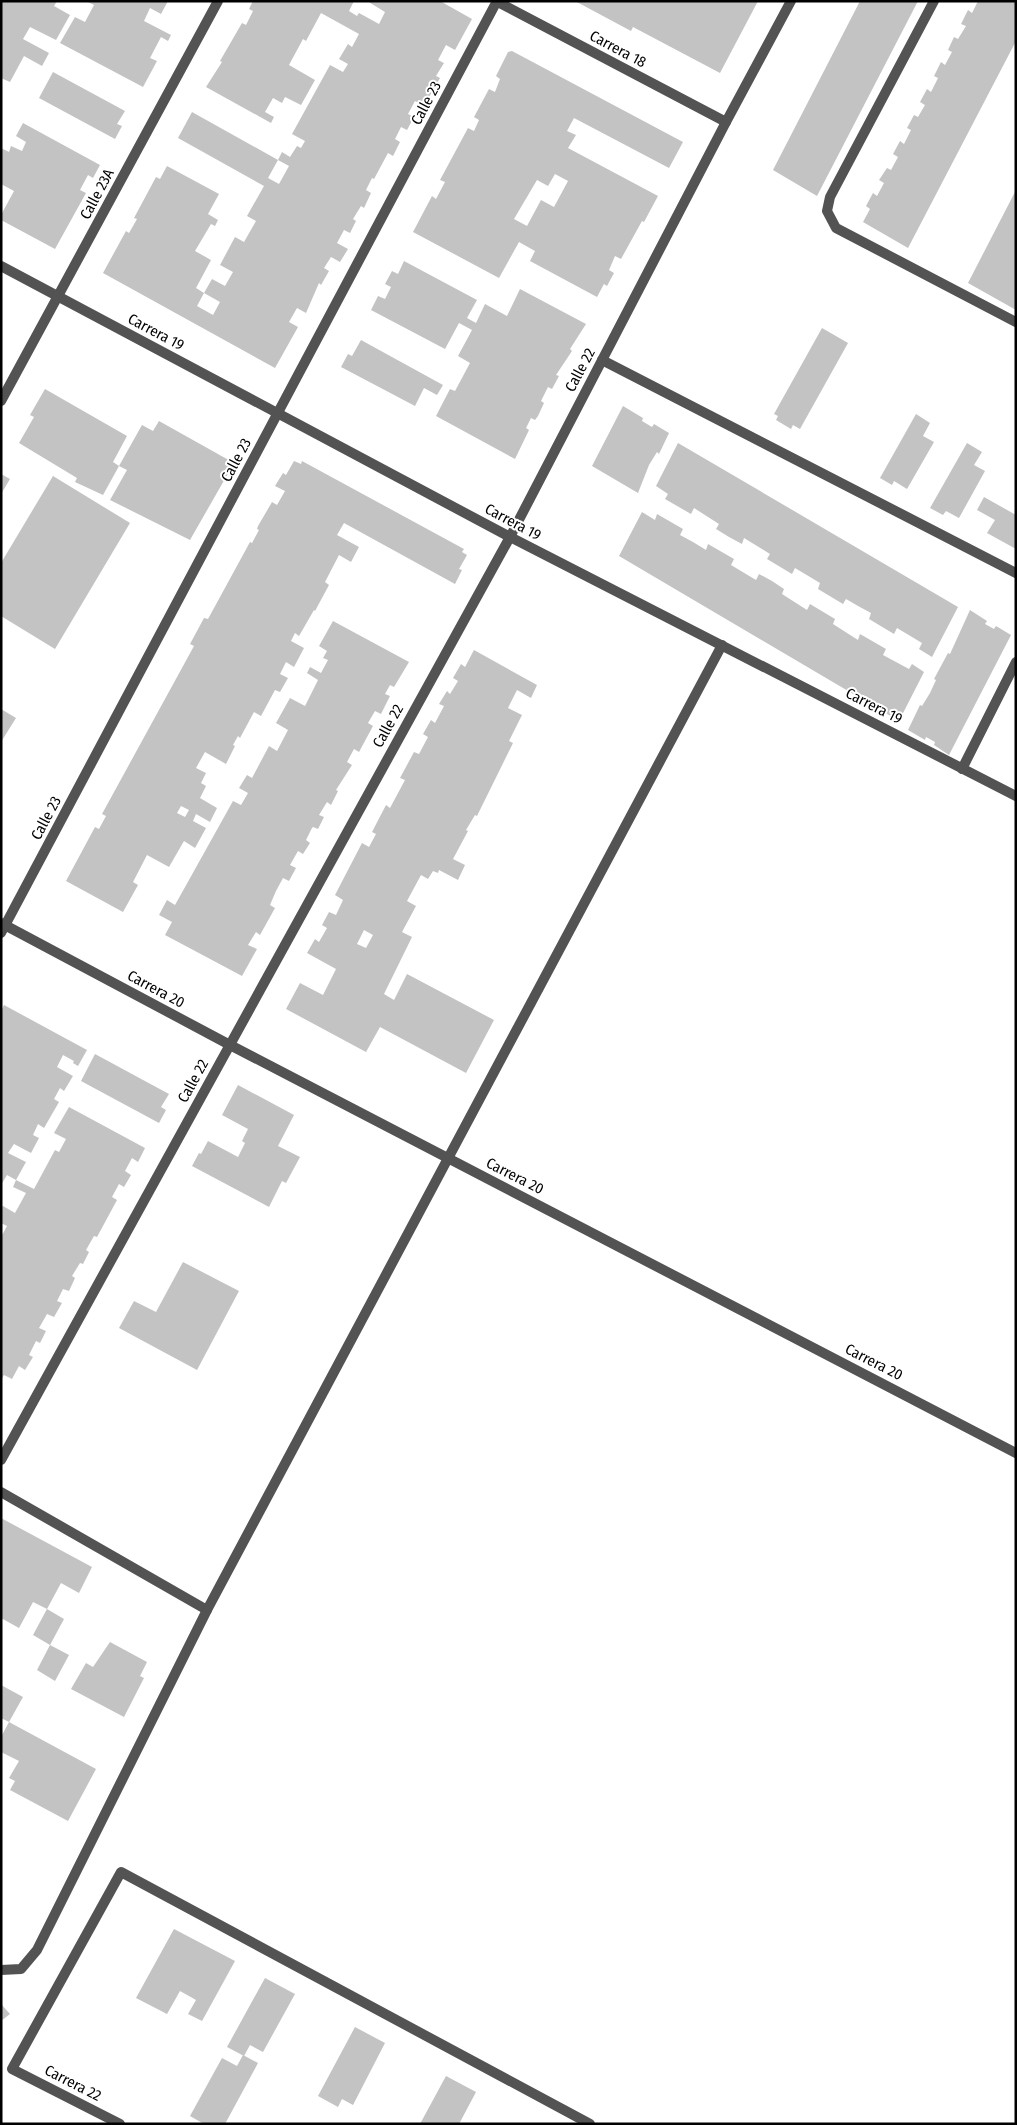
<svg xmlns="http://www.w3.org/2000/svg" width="1017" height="2125" viewBox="0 0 1017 2125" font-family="'Fira Sans Condensed',sans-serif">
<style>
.building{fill:#c3c3c3;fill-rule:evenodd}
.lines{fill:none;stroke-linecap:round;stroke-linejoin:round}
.street{stroke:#535353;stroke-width:10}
.labels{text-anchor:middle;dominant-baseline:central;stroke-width:4;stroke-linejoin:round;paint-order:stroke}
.street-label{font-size:15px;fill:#000;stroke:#fff}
</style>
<rect width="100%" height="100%" fill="#fff"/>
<g class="building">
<path d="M1,1H57L54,6L70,15L56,40L30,27L23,39L49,53L42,66L24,56L10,82L1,78Z"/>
<path d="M86,1H168L161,14L150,8L144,21L171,35L168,41L161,37L150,58L157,61L143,87L60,43L75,17L85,22L94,5Z"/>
<path d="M253,1H354L349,11L357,16L359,13L379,24L385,12L367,1H440L472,19L455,50L446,45L438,60L444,63L436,76L440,78L424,106L415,101L408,114L414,117L407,130L401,127L395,139L400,142L393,156L388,153L374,179L372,178L366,190L371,193L364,208L361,206L353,219L356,221L350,233L344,230L337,243L348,249L340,262L331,257L324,268L329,271L321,285L319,283L306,313L297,308L289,322L298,327L275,368L103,273L126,231L129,233L137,219L134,218L156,177L160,179L167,166L219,194L208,214L218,220L215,226L211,224L195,251L211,260L196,288L204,293L197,306L213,315L220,302L204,293L212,279L225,286L233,272L220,265L235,237L244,242L256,221L247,216L264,186L178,138L192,112L278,160L268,178L279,184L289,166L278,160L282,152L290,157L297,146L301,148L305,141L292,134L330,65L343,72L348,64L339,59L348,44L352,47L359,34L321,13L306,41L303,39L289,65L315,80L301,105L285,97L282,103L273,98L265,112L274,117L271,123L206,87L222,62L220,61L242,23L246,25L253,11L249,9Z"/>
<path d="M575,1H758L720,73L633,27L631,31Z"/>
<path d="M860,1H918L817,196L773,170Z"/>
<path d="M978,1H1016V41L908,248L863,222L870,209L866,206L873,193L877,196L884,183L879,180L887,168L891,170L898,157L893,154L900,141L904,144L911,130L907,128L914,115L918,117L925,105L920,102L927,89L931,92L938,78L934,76L941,62L945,65L952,52L948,50L954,37L958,39L966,26L961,24L968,10L972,13Z"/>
<path d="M512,51L683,142L669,168L574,118L567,131L576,135L568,148L658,196L644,222L642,221L621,259L615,256L609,270L614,273L607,286L604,284L597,297L530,261L535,251L519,242L499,278L413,232L432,196L436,199L445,182L440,180L468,128L474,131L479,120L474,117L489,89L495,92L500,79L496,76L508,52ZM555,174L568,181L554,207L541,200L527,226L514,219L537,180L548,186Z"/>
<path d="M53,72L125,111L117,124L122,126L115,139L39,98Z"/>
<path d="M23,123L100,165L93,178L88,175L80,190L86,193L55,249L1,220V215L14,191L1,184V148L9,152L11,146L22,151L26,142L16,136Z"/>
<path d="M1016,190V310L968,283Z"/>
<path d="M404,261L477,300L467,318L476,323L485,304L507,316L520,289L586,324L570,349L572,351L556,375L559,376L552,389L548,387L541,401L544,403L538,416L535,420L531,418L526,428L529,430L515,459L436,416L450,389L455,391L470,363L458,356L472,330L459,323L445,349L371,310L378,296L385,299L391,287L385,284L392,271L398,274Z"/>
<path d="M822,328L848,343L800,429L793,425L791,429L776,420L778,416L774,414Z"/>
<path d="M361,340L443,385L437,395L424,388L415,406L341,367L348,354L352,356Z"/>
<path d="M45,389L127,436L113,462L119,466L103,495L75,482L77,478L19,443L34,417L30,415Z"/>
<path d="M623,406L643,418L642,421L652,427L654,424L669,433L659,454L657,452L649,465L638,493L592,466Z"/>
<path d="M916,414L930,423L923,436L934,442L907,489L894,481L892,485L880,478Z"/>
<path d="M159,421L234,463L190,540L110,500L127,470L119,466L142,425L153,431Z"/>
<path d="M678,443L958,607L932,657L919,649L922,643L897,628L894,634L869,619L871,613L858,606L846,599L843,604L818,589L820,583L795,568L792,574L767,559L770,554L744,538L742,544L729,537L716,529L719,524L694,508L691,514L665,499L668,494L656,486Z"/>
<path d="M967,443L982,452L974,465L985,471L959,518L946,511L943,515L930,508Z"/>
<path d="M294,461L301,464L302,461L464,549L462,552L467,555L459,569L462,570L455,584L344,523L337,535L359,547L351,562L339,555L325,582L329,585L315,611L314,610L299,636L295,633L291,641L304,648L294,667L286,662L280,674L288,678L280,692L275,690L261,716L254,712L240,738L238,736L233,745L235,746L226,764L205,752L196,768L206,773L201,783L206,786L200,798L217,808L210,822L196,814L193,821L206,828L195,848L184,841L169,867L147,855L133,882L138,885L123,912L66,881L95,827L99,829L106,816L102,814L194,646L190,644L204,618L208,619L250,542L252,543L259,530L257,529L258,526L272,502L277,505L285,491L275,486L283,473L286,475ZM181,806L189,810L185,817L177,813Z"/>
<path d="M1,474L10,479L1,494Z"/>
<path d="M53,476L130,523L55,649L1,616V563Z"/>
<path d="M984,497L1016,515V549L987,533L995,520L977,510Z"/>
<path d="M642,512L655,520L657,514L683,529L680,535L693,542L706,550L708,544L734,559L731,565L756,580L759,574L772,581L784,589L782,594L807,610L810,604L835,619L833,624L858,640L860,634L886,649L883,655L909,669L912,664L924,672L899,721L619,556Z"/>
<path d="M970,610L987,621L985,624L994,629L996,626L1011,635L949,755L934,745L935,742L926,737L925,740L908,730L920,705L922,706L930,693L936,680L934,679L948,653L950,654Z"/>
<path d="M333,621L409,662L394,687L390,685L385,694L390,696L381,714L375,711L368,723L373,726L359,752L354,749L347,762L352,765L336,790L338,791L331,805L327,802L319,815L324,817L318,829L313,827L312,828L306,840L310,843L303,854L298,851L290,865L296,868L289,881L283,878L276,891L270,905L275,908L260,935L256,932L248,945L257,949L242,976L165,935L172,922L159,915L167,900L175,905L233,801L241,805L248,793L239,788L247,775L252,778L269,746L277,751L288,730L276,723L290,698L305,706L318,680L307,673L310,667L321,673L328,660L323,658L327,651L319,646Z"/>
<path d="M474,650L537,685L531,698L517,690L508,708L522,715L509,741L513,743L477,816L475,815L466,830L468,831L453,859L465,865L458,880L439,870L438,873L433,871L428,879L421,875L407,901L416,906L402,932L412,937L384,994L394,1000L407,974L494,1020L466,1073L380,1027L366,1052L286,1009L300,983L323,995L336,969L307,953L315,939L319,942L327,928L322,925L329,912L336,915L343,900L335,895L362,843L369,847L376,834L372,832L386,805L390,808L405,780L400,778L414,752L419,754L428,737L423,734L431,720L435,723L444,706L439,704L447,691L450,694L458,681L453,678L461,664L465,667ZM364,930L373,935L366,948L357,944Z"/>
<path d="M1,709L16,718L1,742Z"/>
<path d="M4,1005L87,1050L78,1066L73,1063L74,1061L63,1055L57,1067L73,1076L64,1091L60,1088L54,1099L59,1102L44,1128L38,1124L33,1135L39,1138L31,1153L14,1144L8,1153L26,1162L16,1180L7,1175L1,1185V1011Z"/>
<path d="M95,1054L169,1094L161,1107L166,1110L159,1123L81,1081Z"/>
<path d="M238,1085L294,1115L278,1146L300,1157L286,1183L282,1181L269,1207L192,1166L199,1153L201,1154L208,1141L238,1157L245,1143L242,1141L248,1129L222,1115Z"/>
<path d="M69,1107L145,1148L138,1162L132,1158L125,1171L131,1175L124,1187L119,1184L112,1197L117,1200L97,1237L94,1236L86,1250L89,1252L83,1264L80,1263L72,1276L75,1278L69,1291L63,1289L57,1301L62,1303L54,1317L47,1314L39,1328L46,1331L40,1343L36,1341L29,1355L33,1357L25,1370L19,1366L12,1379L4,1375L1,1380V1237L7,1226L1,1223V1208L3,1206L15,1213L26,1193L13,1187L16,1180L34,1189L55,1150L59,1152L66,1139L54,1133Z"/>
<path d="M183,1262L239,1291L197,1370L119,1328L134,1301L156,1312Z"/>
<path d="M1,1518L92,1567L79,1593L61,1583L47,1609L33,1602L19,1628L1,1618Z"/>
<path d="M47,1609L64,1619L50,1645L33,1635Z"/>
<path d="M110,1642L147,1662L140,1676L144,1678L124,1717L71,1689L86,1663L93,1667Z"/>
<path d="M50,1645L69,1655L55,1681L37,1670Z"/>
<path d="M1,1685L23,1697L9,1722L1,1718Z"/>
<path d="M9,1722L96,1769L68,1821L10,1790L15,1781L9,1778L19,1761L1,1752V1737Z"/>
<path d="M174,1929L235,1961L202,2021L188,2014L196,2000L180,1991L167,2014L136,1998Z"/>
<path d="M265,1978L295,1994L263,2052L250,2045L244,2056L227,2047Z"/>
<path d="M1,2004L10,2014L1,2021Z"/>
<path d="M355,2027L385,2043L353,2105L342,2099L338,2107L318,2096Z"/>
<path d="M243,2055L258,2063L225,2124H204L190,2116L222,2058L237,2066Z"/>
<path d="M446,2076L476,2092L459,2124H420Z"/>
</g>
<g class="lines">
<g class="street">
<path d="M496,1L726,122"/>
<path d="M934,1L830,197L827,211L836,228L1016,322"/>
<path d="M1,266L510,537L1016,796"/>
<path d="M602,360L1016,573"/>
<path d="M1,401L218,1"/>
<path d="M962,769L1016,662"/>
<path d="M1,923L230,1045L1016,1453"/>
<path d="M1,933L497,1"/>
<path d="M1,1460L510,537L726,122L791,1"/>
<path d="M1,1492L207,1610"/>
<path d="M1,1970L21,1969L37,1950L207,1610L722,645"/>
<path d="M120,2124L12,2069L121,1872L590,2124"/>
</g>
</g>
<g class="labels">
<g class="street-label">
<text transform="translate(618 49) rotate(28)">Carrera 18</text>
<text transform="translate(426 103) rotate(-62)">Calle 23</text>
<text transform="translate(97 194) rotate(-62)">Calle 23A</text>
<text transform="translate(156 332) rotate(28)">Carrera 19</text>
<text transform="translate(580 370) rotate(-62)">Calle 22</text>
<text transform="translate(236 460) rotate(-62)">Calle 23</text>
<text transform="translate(513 522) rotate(28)">Carrera 19</text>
<text transform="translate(874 706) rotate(27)">Carrera 19</text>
<text transform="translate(388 726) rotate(-61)">Calle 22</text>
<text transform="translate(46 818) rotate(-62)">Calle 23</text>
<text transform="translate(156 989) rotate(28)">Carrera 20</text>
<text transform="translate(193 1081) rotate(-61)">Calle 22</text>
<text transform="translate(515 1176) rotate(27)">Carrera 20</text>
<text transform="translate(874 1362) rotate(27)">Carrera 20</text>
<text transform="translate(73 2083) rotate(27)">Carrera 22</text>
</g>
</g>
<rect width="1017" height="2125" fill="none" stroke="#000000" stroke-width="5"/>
</svg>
